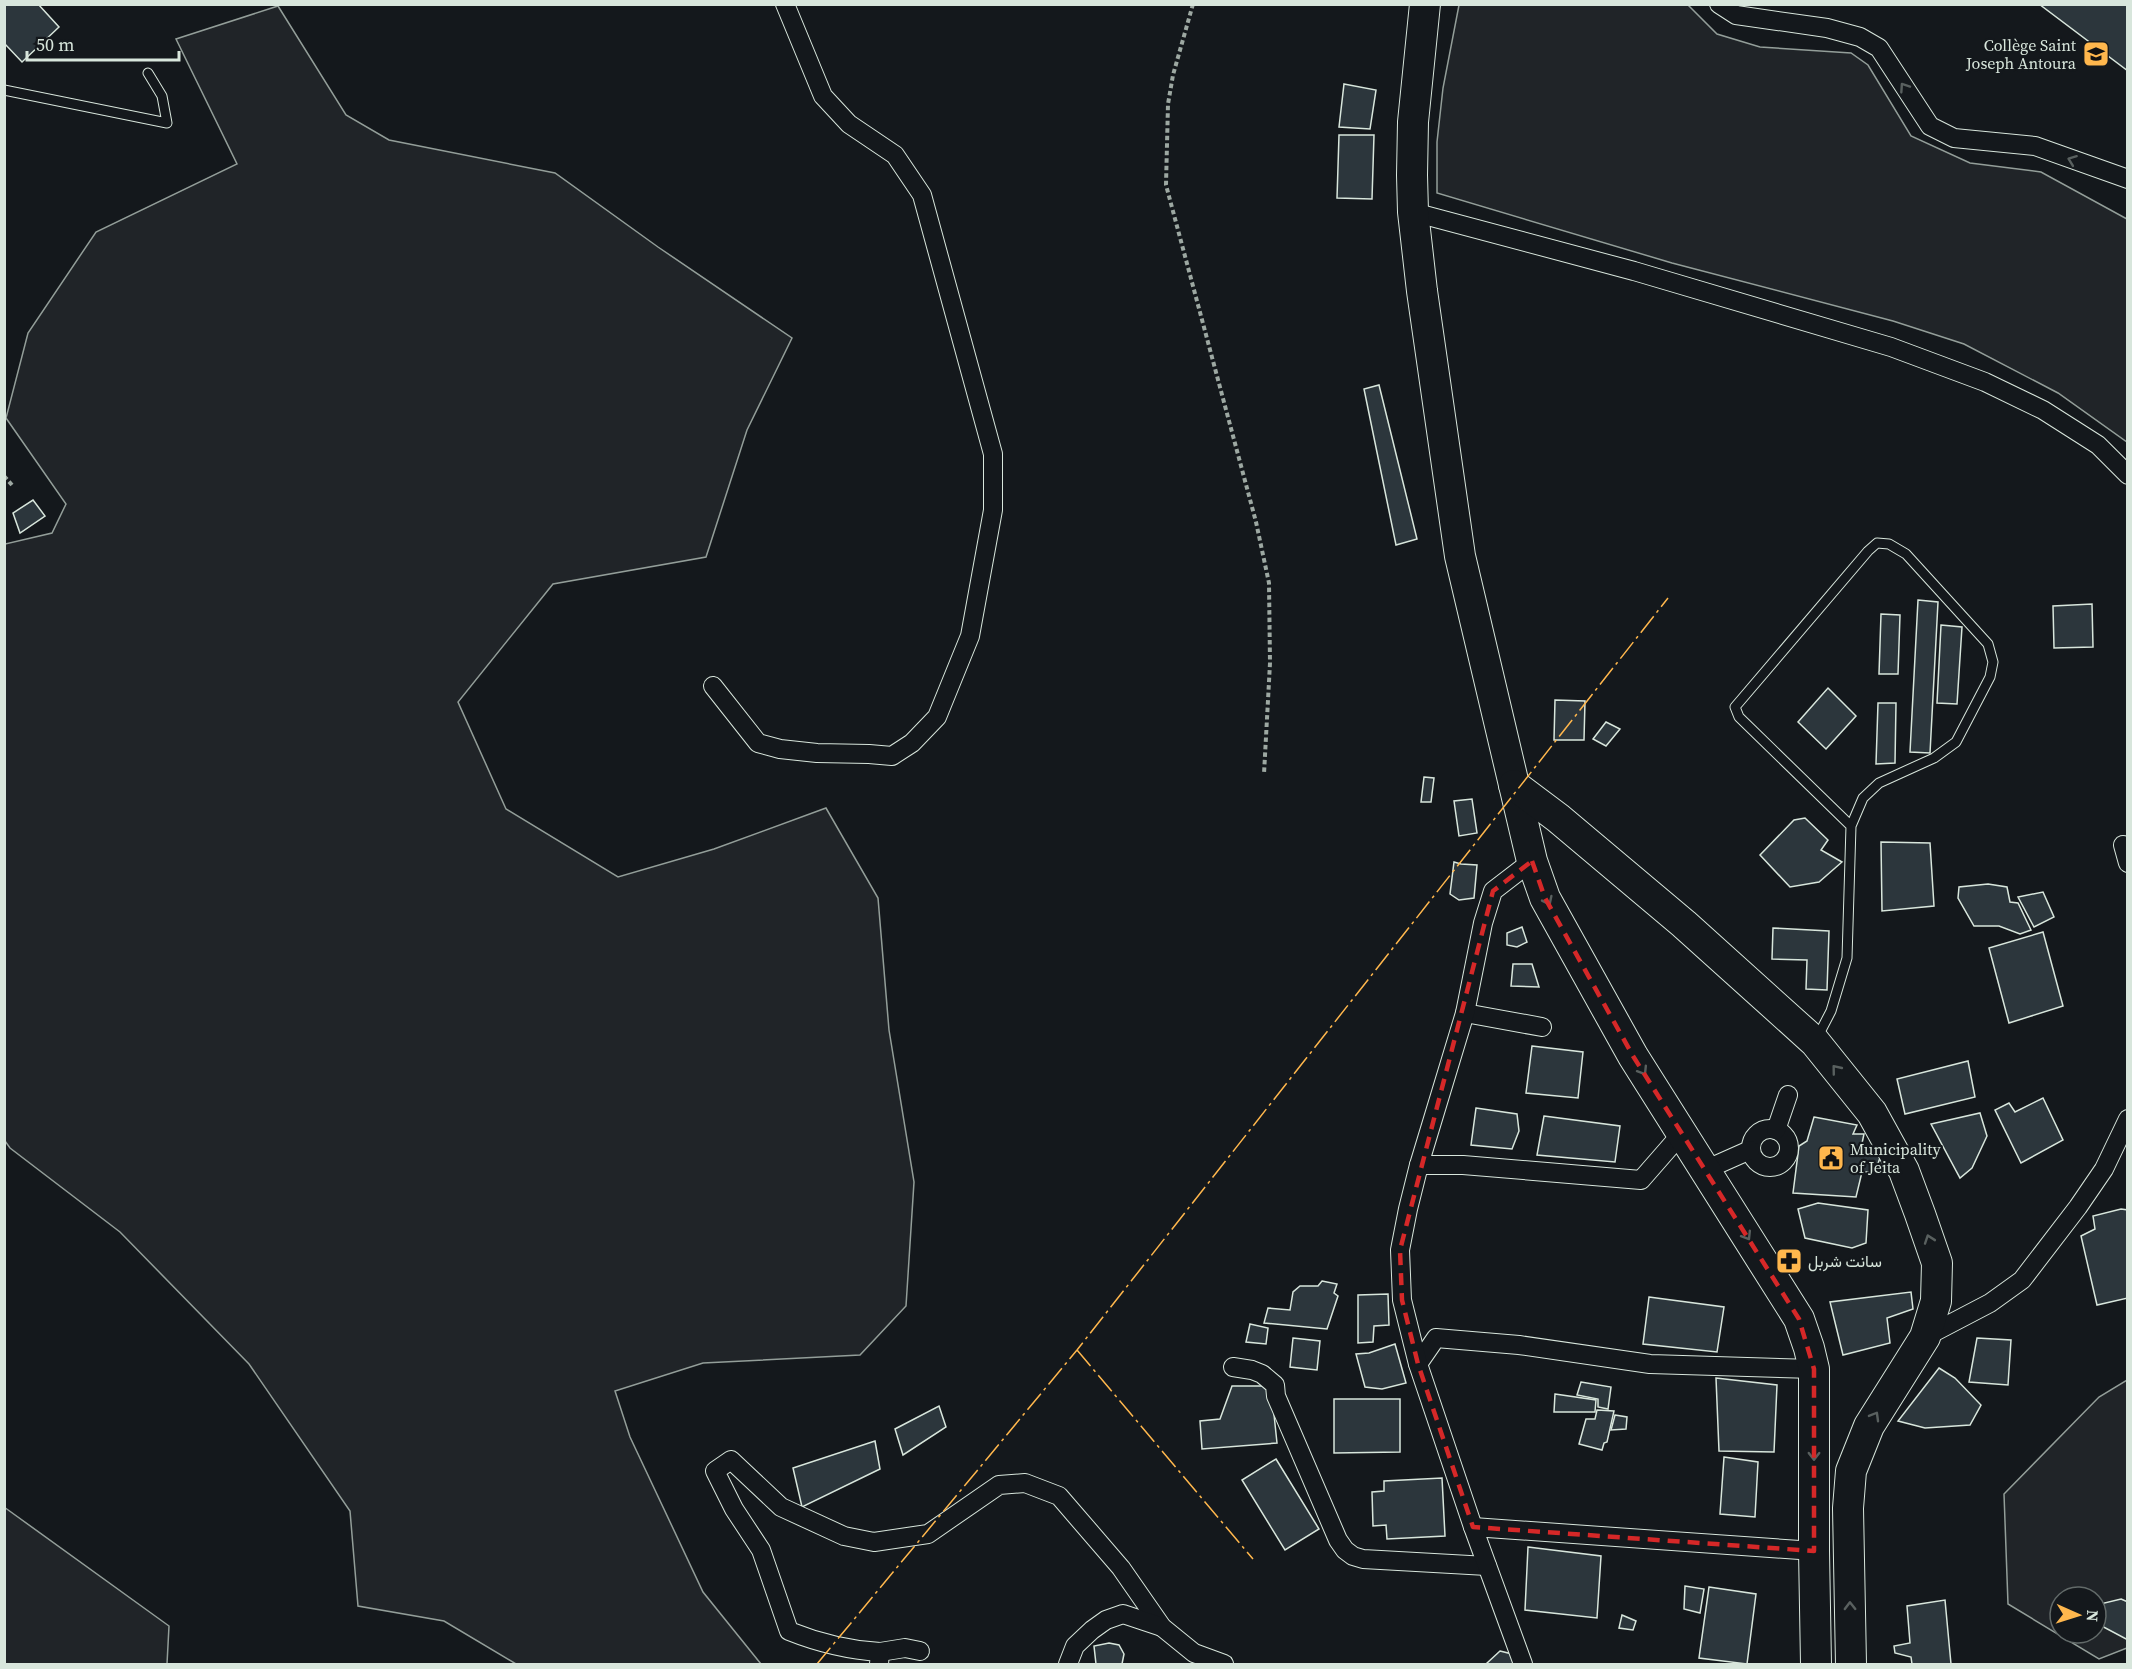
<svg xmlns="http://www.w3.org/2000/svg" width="2132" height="1669" viewBox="0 0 2132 1669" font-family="'Source Serif 4',Vazirmatn,serif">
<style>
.green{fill:#202428;stroke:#939e99;stroke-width:1.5;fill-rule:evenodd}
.building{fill:#2c363c;stroke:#d8e6dc;stroke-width:1.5}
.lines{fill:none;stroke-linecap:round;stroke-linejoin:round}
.service-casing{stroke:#d8e6dc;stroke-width:11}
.minor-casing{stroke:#d8e6dc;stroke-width:20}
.trunk-casing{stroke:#d8e6dc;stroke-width:32}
.path{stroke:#9da8a2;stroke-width:4;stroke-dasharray:4.5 3;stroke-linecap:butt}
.service{stroke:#14181c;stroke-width:9}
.minor{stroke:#14181c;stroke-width:18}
.trunk{stroke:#14181c;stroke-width:30}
.power{stroke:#ffb74d;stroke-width:1.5;stroke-dasharray:21 4.5 3 4.5;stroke-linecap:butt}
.oneway{stroke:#59605f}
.marked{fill:none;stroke:#d62828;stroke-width:4.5;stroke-dasharray:12 8;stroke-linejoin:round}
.labels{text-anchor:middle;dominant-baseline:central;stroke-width:4.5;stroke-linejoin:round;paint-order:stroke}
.poi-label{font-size:16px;fill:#d8e6dc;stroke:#14181c;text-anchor:start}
</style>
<rect width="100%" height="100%" fill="#14181c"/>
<g class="green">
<path d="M1459,5H1688L1717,34L1760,47L1851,53L1868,65L1911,136L1970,163L2041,172L2127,219V442L2058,393L1964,344L1893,321L1672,263L1437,193V142L1443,88Z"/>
<path d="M278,6L346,115L389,140L555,173L658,247L792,338L747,430L706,557L553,584L458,702L506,809L618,877L714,849L826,808L878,898L889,1030L914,1182L906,1306L860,1355L703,1363L615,1391L630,1437L703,1592L761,1664H516L444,1621L358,1606L350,1511L249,1364L120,1232L10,1148L5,1141V544L52,533L66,504L6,418L28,333L96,232L237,164L176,39Z"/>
<path d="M2127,1380V1648L2099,1659L2008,1604L2004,1494L2099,1397ZM2060,1597H2096V1633H2060Z"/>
<path d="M4,1507L169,1626L167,1664H5Z"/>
</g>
<g class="building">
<path d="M4,4H38L59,27L22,62L4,43Z"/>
<path d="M2039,4H2128V71Z"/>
<path d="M1344,84L1376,90L1370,129L1339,127Z"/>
<path d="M1339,135H1374L1372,199L1337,198Z"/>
<path d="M1379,385L1417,539L1396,545L1364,389Z"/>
<path d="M33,500L45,516L20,533L13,513Z"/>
<path d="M1918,600L1938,602L1930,753L1910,752Z"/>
<path d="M2092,604L2093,647L2054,648L2053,606Z"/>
<path d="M1881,614L1900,615L1898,674H1879Z"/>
<path d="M1941,625L1962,627L1957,704L1937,703Z"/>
<path d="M1828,688L1856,716L1826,749L1798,722Z"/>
<path d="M1555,700L1585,701L1584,740H1554Z"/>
<path d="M1878,703H1896L1895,763L1876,764Z"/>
<path d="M1606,722L1620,729L1606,746L1593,739Z"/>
<path d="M1424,777L1434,778L1431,802H1421Z"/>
<path d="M1472,799L1477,833L1459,836L1454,801Z"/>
<path d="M1805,818L1828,840L1821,850L1842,862L1819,882L1790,887L1760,855L1794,820Z"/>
<path d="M1881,842L1930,843L1934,906L1882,911Z"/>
<path d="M1454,862L1461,864L1477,865L1474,898L1459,900L1450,894Z"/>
<path d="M1988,884L2007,887L2010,902L2018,903L2031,930L2020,934L1999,926H1974L1958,898L1959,887Z"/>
<path d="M2043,892L2054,917L2034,927L2018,897Z"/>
<path d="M1522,927L1527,942L1517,947L1507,945V933Z"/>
<path d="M1773,928L1829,931L1827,990L1806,989L1807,960L1772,959Z"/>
<path d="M2043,932L2063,1006L2009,1023L1989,948Z"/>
<path d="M1513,964H1532L1539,987L1511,986Z"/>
<path d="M1532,1046L1583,1052L1578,1098L1526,1093Z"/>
<path d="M1968,1061L1975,1097L1905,1114L1897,1079Z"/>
<path d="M2043,1098L2063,1140L2021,1163L1995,1110L2009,1103L2015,1112Z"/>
<path d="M1476,1108L1517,1114L1519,1131L1512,1149L1471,1145Z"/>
<path d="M1980,1113L1987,1136L1972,1168L1960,1178L1931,1124Z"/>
<path d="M1544,1116L1620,1126L1615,1162L1537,1155Z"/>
<path d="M1814,1117L1857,1125L1853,1134H1864L1861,1148L1881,1155L1875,1172H1862L1856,1197L1793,1193L1799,1146L1807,1141Z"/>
<path d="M1818,1203L1868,1210L1866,1243L1852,1248L1805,1238L1798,1209Z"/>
<path d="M2121,1209L2128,1210V1298L2097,1305L2081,1236L2095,1229L2093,1216Z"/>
<path d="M1322,1281L1337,1284L1334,1293L1338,1296L1327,1329L1264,1323L1268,1308L1290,1310L1293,1292L1300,1286H1318Z"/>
<path d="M1911,1292L1913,1309L1887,1318L1890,1343L1843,1355L1830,1302Z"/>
<path d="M1388,1294L1389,1325L1374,1326L1373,1342L1358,1343V1295Z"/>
<path d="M1649,1297L1724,1307L1717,1352L1643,1344Z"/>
<path d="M1250,1324L1268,1328L1266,1344L1246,1342Z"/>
<path d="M1293,1338L1320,1341L1317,1370L1290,1367Z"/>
<path d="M1977,1338L2011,1340L2008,1385L1969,1382Z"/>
<path d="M1395,1344L1406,1383L1382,1389L1365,1387L1356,1354L1369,1353Z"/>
<path d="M1939,1368L1955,1378L1981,1405L1970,1425L1925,1428L1898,1421Z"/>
<path d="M1716,1378L1777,1385L1774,1452L1719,1451Z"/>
<path d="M1581,1382L1611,1387L1608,1409L1598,1407V1399L1577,1395Z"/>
<path d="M1232,1386H1271L1277,1443L1202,1449L1200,1421L1220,1419Z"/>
<path d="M1555,1394L1596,1400L1595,1412H1554Z"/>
<path d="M1334,1399H1400V1452L1334,1453Z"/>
<path d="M939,1406L946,1427L903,1455L895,1429Z"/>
<path d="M1597,1410L1614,1411L1607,1442L1604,1443L1602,1450L1579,1444L1586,1419H1595Z"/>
<path d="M1615,1415L1627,1417L1626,1429L1611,1430Z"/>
<path d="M875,1441L880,1469L802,1507L793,1468Z"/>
<path d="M1724,1457L1758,1462L1755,1517L1720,1514Z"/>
<path d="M1276,1459L1319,1529L1285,1550L1242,1480Z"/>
<path d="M1442,1478L1445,1536L1387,1539L1386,1525L1373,1526L1372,1492L1384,1491V1481Z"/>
<path d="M1528,1547L1601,1556L1597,1618L1525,1610Z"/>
<path d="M1685,1586L1704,1589L1700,1613L1684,1609Z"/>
<path d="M1709,1587L1756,1594L1747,1664L1699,1658Z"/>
<path d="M2121,1599L2128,1602V1640L2096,1623V1605Z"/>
<path d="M1945,1600L1951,1664H1912L1911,1657L1895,1653L1894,1646L1910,1643L1907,1606Z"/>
<path d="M1622,1615L1636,1621L1633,1630L1619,1628Z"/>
<path d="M1109,1643L1119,1645L1124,1654L1122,1664H1096L1094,1646Z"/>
<path d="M1500,1651L1512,1654L1518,1664H1486Z"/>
</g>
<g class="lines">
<defs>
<g id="service">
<path d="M4,90L167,123L162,96L148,73"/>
<path d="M1817,1038L1831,1011L1847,958L1851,826L1863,798L1879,783L1934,758L1956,742L1990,677L1993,662L1988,644L1906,554L1889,544L1877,543L1868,551L1735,707L1739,717L1851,826"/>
</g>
<g id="minor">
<path d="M1719,4L1736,15L1827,28L1860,37L1879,48L1930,126L1954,138L2035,146L2128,179"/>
<path d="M1413,212L1634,271L1891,347L1985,382L2043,410L2098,445L2128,475"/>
<path d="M713,686L758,743L780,749L817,753L869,754L892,756L912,743L937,717L970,636L993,510V454L922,195L895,155L849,124L823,96L785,4"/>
<path d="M2123,845L2128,863"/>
<path d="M1465,1013L1542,1027"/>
<circle cx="1770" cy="1148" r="19"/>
<path d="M1776,1130L1788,1095"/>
<path d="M1419,1165H1463L1641,1180L1682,1133"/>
<path d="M1705,1170L1750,1150"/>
<path d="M1925,1337L1990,1303L2022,1280L2078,1207L2104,1169L2128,1119"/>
<path d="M1418,1364L1436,1338L1519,1345L1650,1364L1814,1369"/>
<path d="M1233,1367L1252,1370L1262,1374L1275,1385L1276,1396L1338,1540L1345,1550L1353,1556L1363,1559L1487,1566"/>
<path d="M1473,1527L1814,1551"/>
<path d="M880,1652L905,1648L920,1651"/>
<path d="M879,1664L880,1652C847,1650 819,1643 789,1631L761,1550L734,1509L715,1471L731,1460L781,1507L844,1536L874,1542L928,1534L999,1485L1025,1483L1059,1496L1121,1568L1162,1627L1194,1653L1224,1664"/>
<path d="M1068,1664L1075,1646L1092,1630L1106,1620L1123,1614L1162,1627"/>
<path d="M1523,1664L1473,1527L1418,1364L1402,1300L1400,1250L1408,1209L1419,1165L1465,1013L1483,923L1493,891L1532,861"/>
</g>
<g id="trunk">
<path d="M1425,4L1413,122L1412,175L1413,212L1422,291L1460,556L1532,861L1545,898L1633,1056L1799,1319L1809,1348L1814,1369V1551L1816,1664"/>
<path d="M1514,785L1558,818L1684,924L1815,1042L1872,1113L1904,1171L1920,1214L1937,1263L1936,1301L1925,1337L1869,1426L1851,1471L1848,1508L1851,1664"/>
</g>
</defs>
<use href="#service" class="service-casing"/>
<use href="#minor" class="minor-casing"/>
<use href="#trunk" class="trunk-casing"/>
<g class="path">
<path d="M1193,4L1173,75L1168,104L1166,185L1256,522L1269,583L1270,663L1264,774"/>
<path d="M4,476L12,485"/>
</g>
<use href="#service" class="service"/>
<use href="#minor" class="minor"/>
<use href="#trunk" class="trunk"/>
<g class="power">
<path d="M1077,1350L1253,1559"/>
<path d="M817,1664L1077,1350L1668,598"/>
</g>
</g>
<defs><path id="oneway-chevron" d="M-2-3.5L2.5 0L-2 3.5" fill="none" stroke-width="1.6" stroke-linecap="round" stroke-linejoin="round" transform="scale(1.5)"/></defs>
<g class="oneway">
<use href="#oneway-chevron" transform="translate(1904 87) rotate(-124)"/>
<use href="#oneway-chevron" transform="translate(2072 160) rotate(-159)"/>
<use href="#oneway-chevron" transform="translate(1548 901) rotate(64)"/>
<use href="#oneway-chevron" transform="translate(1836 1069) rotate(-129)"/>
<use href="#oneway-chevron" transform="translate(1643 1071) rotate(58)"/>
<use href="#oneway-chevron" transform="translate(1747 1236) rotate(58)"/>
<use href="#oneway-chevron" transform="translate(1929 1239) rotate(-109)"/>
<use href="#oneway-chevron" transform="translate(1875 1416) rotate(-60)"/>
<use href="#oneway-chevron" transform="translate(1814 1456) rotate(90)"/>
<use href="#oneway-chevron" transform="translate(1850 1606) rotate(-91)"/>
</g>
<path class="marked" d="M1532,861L1545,898L1633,1056L1799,1319L1814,1369V1551L1473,1527L1418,1364L1402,1300L1400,1250L1493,891Z"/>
<defs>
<symbol id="school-square" viewBox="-11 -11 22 22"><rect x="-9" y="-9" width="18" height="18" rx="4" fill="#ffb74d" stroke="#14181c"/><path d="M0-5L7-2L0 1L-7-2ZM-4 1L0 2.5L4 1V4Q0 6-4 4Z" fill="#111"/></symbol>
<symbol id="civic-square" viewBox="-11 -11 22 22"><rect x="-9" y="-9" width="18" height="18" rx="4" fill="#ffb74d" stroke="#14181c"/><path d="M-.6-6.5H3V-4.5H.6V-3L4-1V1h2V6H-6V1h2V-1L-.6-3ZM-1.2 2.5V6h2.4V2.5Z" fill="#111"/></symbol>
<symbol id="pharmacy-square" viewBox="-11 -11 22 22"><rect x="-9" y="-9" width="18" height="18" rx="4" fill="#ffb74d" stroke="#14181c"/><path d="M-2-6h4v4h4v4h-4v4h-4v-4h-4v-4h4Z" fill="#111"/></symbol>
</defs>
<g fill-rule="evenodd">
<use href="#school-square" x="2081" y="39" width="30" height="30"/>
<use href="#civic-square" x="1816" y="1143" width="30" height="30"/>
<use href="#pharmacy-square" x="1774" y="1246" width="30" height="30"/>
</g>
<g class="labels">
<g class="poi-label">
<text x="2076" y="45" text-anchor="end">Collège Saint<tspan x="2076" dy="18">Joseph Antoura</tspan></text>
<text x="1850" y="1149">Municipality<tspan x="1850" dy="18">of Jeita</tspan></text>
<text x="1808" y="1261">سانت شربل</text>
</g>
</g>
<rect width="2132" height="1669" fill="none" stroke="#d8e6dc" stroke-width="12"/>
<g transform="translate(2078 1615) rotate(93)"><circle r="28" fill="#14181c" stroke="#626a69" stroke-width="1.5"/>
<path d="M0-4.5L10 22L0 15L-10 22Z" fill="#ffb74d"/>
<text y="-9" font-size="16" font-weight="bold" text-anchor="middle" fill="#d8e6dc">N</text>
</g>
<path d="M27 51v9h152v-9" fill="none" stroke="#d8e6dc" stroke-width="3"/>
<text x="36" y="51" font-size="18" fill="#d8e6dc" stroke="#14181c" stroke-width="4.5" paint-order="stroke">50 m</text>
</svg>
